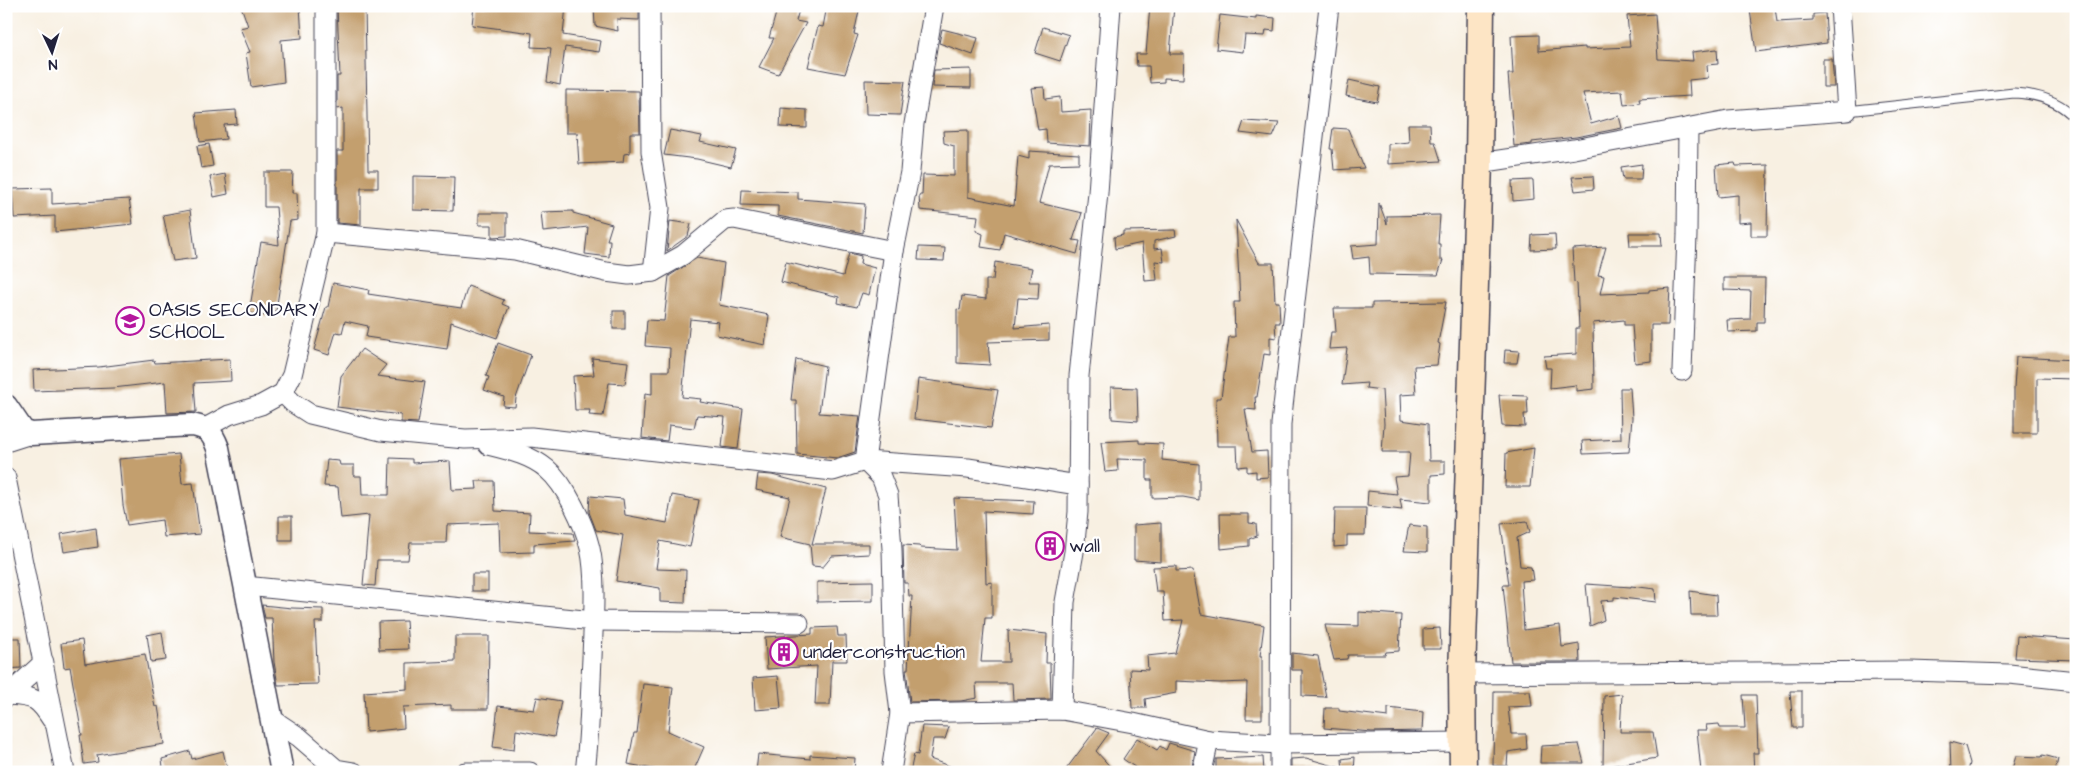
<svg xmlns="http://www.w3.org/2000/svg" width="2082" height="778" viewBox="0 0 2082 778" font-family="'Architects Daughter',sans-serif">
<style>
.building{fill:#c39f6e}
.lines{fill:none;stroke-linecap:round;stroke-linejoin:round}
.service-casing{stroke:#424154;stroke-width:11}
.minor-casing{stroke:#424154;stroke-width:21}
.tertiary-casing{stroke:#424154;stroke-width:25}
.secondary-casing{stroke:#424154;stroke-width:29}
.service{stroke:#fff;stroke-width:9}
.minor{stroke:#fff;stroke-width:19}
.tertiary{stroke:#fff;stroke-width:22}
.secondary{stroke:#fde5c5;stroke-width:26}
.labels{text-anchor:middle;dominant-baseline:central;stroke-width:4.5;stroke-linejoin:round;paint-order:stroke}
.poi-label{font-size:19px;fill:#22223b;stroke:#fff;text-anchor:start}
</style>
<rect width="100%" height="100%" fill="#fff"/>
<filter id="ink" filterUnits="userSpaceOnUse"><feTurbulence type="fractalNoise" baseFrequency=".02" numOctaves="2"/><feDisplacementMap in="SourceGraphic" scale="10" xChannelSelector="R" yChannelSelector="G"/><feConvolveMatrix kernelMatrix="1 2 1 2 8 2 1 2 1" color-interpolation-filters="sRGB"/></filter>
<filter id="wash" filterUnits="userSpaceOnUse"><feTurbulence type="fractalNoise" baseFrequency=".0096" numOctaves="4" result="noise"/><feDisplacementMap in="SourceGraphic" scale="20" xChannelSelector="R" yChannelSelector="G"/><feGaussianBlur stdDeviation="1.12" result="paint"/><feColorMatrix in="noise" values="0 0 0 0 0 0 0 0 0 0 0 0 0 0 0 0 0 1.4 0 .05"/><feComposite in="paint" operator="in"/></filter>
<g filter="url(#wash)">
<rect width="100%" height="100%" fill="#f8f0e2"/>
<g id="blocks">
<g class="building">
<path d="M241,6H300L302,38L281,40L284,82L251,87L246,53L250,52L240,28L248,26Z"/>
<path d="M337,6H365L368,170H378V188H361V225L337,223V151H343V108L337,109V76H340Z"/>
<path d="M474,6H566L563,35L601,41L599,52L565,47L560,85L547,82L551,48L531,47L532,33L472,25Z"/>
<path d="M594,6L639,9V20L617,19L618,31L595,26Z"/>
<path d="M778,6H800L796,21L806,23L778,74L759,67L774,38H769Z"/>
<path d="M827,6H860L854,34L858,35L845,74L808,67L818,26L823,27Z"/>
<path d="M1150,6H1174L1170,54H1184L1183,79L1164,78V82L1150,83L1149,66H1137L1136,54H1146Z"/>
<path d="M1775,7L1777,22L1813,20V14L1825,13L1827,43L1756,52L1750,10Z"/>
<path d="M1655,14L1658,59L1693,61L1692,52L1717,49L1718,64L1707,65L1708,78L1689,80L1690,96L1639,99L1640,103L1624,105L1622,91L1583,93L1591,124L1619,116L1622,128L1576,137L1532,142V144L1514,146L1508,74H1513L1511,36L1539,35V51L1585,47V49L1630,47L1627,16Z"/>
<path d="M1220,15L1256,19V16L1275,18L1274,31L1266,30L1265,36L1245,35L1243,52L1216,49Z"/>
<path d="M1043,27L1069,35L1060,61L1035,53Z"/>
<path d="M942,29L978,38L973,55L939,43Z"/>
<path d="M1823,59H1832L1834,87H1823Z"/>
<path d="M971,69V88L932,87L934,70Z"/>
<path d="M865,80L905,81L900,115L866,114Z"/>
<path d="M1349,80L1380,87L1377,102L1346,96Z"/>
<path d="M1044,87L1045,99L1060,97L1061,112L1091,110L1090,146L1047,143L1046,129L1038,130L1031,88Z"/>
<path d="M566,90L639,91L640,133H630V153L624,154L623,162L579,164L577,133H566Z"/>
<path d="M781,108L807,110V128L780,127Z"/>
<path d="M236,110L237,124L224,125L226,139L200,142L196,113Z"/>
<path d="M1244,121L1279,123L1273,137L1240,133Z"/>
<path d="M1408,124H1430L1431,142H1435L1441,161L1388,164V144L1409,142Z"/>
<path d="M1333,128L1348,129L1364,168L1334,170L1332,149H1330Z"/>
<path d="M670,130L702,136L700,142L736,150L731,167L697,159L664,155Z"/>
<path d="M968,130V197L1014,206L1018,156L1029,159V151L1079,154V163L1049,164L1039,203L1082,213L1073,240L1080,241L1077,254L1004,233L1000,250L981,247L983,234L976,231L978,216L920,210L919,195H922L923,175L954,176V146L944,143L943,131Z"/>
<path d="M209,144L213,166L201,168L197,146Z"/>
<path d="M1735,163L1736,166L1768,165L1767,236H1751V222L1738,223V195L1718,197L1716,165Z"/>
<path d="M1642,164L1641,179H1623L1621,167Z"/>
<path d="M264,172H293L292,193H297L298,220L290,221L275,317L249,313L261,242L279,245L276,207H264Z"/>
<path d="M225,174L228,194L214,197L210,177Z"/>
<path d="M413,176L454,177L453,211L413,210Z"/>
<path d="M1593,176L1594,189L1575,191L1572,177Z"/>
<path d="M1533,180L1534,199L1513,201L1512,181Z"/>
<path d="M52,188V204L129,199L133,224L55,232V216L14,218L12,189Z"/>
<path d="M742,190L798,192V199L865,204L863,233L778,216V206L741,205Z"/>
<path d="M1379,203L1387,224V216L1440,215L1438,244H1440V260H1443L1438,275L1370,274L1369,257L1353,259L1351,246L1378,244Z"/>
<path d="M190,210L196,258L173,261L163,215Z"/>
<path d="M573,211V213L612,224L607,240H610L609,257L585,254L588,227L543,232L541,212Z"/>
<path d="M479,213H507V236L492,237V225H479Z"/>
<path d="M1236,220L1259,263H1273L1275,302H1279L1280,323H1275L1276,338L1270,337V355L1264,354L1257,397H1255L1256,410L1245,409L1252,452L1267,451L1268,477L1256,478V471L1247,472V466L1238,467L1237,446H1217L1216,398H1221L1229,337H1235L1234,302H1240Z"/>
<path d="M670,221L691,224L688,236L667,251Z"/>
<path d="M1175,230L1176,236L1154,241V249L1162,248L1164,262L1155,261L1157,280L1145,281L1142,243L1115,249L1114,237L1123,235V231Z"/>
<path d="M1629,233H1661L1662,246H1630Z"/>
<path d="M1555,234L1556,249L1531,250L1532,235Z"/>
<path d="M919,247L945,248L944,261L918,260Z"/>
<path d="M1606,247L1598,275L1604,276L1600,294L1649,292V290L1670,288L1668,325H1651V361L1635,363L1632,325H1624V320L1593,323L1594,389L1576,391V385L1550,388L1551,368H1546L1544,356L1576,354V328H1579L1577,283L1574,282L1572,249Z"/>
<path d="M849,253L861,256L860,264L875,268L869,295L862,293L857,307L838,303L839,297L781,282L786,262L843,276Z"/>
<path d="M697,258L724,263L719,305L769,315L765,345L717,335L719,322L690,319L682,397L701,399L700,402L743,409L738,449L722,447L725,417L697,415L694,428L669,425L667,441L642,438L645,393L652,394V371H669L670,348L645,346L647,320L664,321L669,276Z"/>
<path d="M995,262L1032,268L1029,282H1039L1038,299L1018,298L1015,328L1049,325V340L988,342L990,365L957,363V309L960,310L962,296L986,299V280H993Z"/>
<path d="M1724,278H1765L1764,322H1757V331L1728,332L1727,320L1750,319L1751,291L1724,290Z"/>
<path d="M333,283L369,290L368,294L461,308L468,286L504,300L502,304L509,307L497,338L451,322L447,349L366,337L368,326L345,321L342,333L336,332L329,355L314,350L326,307H328Z"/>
<path d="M1446,302L1438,343L1440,344L1437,365L1414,366L1416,394L1400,395L1401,420L1428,424L1429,461H1445V474L1431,475V502L1400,499L1402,510L1367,506L1368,491L1397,494L1394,477L1408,476L1410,452H1382L1384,424L1382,390L1366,388L1367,383L1342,385L1347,348L1329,349L1331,332H1336L1334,308H1372V303Z"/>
<rect x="613" y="311" width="12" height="18"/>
<path d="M498,343L531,355L516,398L515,407L503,406L504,397L484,390L489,377L486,376Z"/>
<path d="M362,349L386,365L377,376L425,382L418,423L401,422V415L337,407L341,376Z"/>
<path d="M1505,350L1519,351L1517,363H1504Z"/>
<path d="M2016,357L2075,360L2074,379L2037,378V433H2014V389Z"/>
<path d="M592,358L628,362L625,384L609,383L603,416L589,415L590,410H575L573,376L594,375Z"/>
<path d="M230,359L231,381L194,383L196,412L167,413L165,382L113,388L34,391L33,370L99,367L154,360L155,363Z"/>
<path d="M796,359L825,366L819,413L860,416L855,452L837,458L797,454L796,400H791Z"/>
<path d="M918,379L998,390L991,428L914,419Z"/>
<path d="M1111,387L1137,388L1138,421L1112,419Z"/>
<path d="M1620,388H1630L1632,418L1629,452L1583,454L1582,441L1621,439Z"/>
<path d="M1499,395L1527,396L1528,414H1524L1525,427L1502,426Z"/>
<path d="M1139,440V443L1163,444L1162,460L1199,464V500L1183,497L1152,498V480H1147V460L1117,459L1118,471L1105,472L1101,442Z"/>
<path d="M1534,448L1530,487H1505L1506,453Z"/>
<path d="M179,454L182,484L193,483L200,534L164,537L162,520L127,525L123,505L119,459Z"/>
<path d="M390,458L412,459V463L450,461L452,490L477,489L476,481H494L495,511L530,513L529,531L573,533L575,541L534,544V552L500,553L499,523L447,525L446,543H410L408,560H377L375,586L363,585L369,515L341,518L338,487L324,486L327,460L339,461L340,465H354V476H361L362,495H389Z"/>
<path d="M758,474L772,475L826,489L812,544H869V554L832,556L823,567L812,566L810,544L780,537L790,497L756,490Z"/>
<path d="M672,495L699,500L690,547L660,541L656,569L686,570L685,603L660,602V588L616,581L623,535L596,530L589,512L590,496L623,499L625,515L667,523Z"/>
<path d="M954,498L1034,501L1033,514L984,511L986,583L992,582V618H985L981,662H1009L1008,630L1047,634L1046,663H1050L1051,699L1013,700L1012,683H976L977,698L961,701L910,702L906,669H908L912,596H909L908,583H904L903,545L919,546L921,548L957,550Z"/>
<path d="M1335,508H1366L1365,535H1347V546L1334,547Z"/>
<path d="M1220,514H1249V523L1256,524L1257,536L1249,539V546L1221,549Z"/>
<rect x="279" y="516" width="13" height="24"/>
<path d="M1527,521L1530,532L1517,538L1520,566L1531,567L1533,580L1521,581L1524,630L1560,625L1562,647L1579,644L1580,662H1511L1503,585H1509L1501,524Z"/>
<path d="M1161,523V562L1134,560V525Z"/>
<path d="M1409,525L1427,527V552L1404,551Z"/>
<path d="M96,528L98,547L64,552L61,534Z"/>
<path d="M1176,566V571L1193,570L1201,614L1264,625L1260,656H1262V719H1246L1247,682L1220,683L1176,681V693L1145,699L1146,708H1132L1130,669L1148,670L1147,656L1175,653L1183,620L1165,621L1163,592H1156L1153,567Z"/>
<rect x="472" y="574" width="16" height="17"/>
<path d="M873,581V601L817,602V582Z"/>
<path d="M1586,584L1631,587V586L1655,589L1656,602L1614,597V600L1601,601L1604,620L1590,626Z"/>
<path d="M1690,591L1716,595L1717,615H1691Z"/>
<path d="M262,605L292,608L323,609V622H315L318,684L278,685L274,662L272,618H265Z"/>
<path d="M1359,612L1401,615L1399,651L1386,652L1385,655H1348L1347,659L1334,660L1325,625L1359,626Z"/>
<path d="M406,621L408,649L379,650L378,622Z"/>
<path d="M837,627L838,636H846L847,661H832L830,705H815L817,666L767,669L765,637L812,634V628Z"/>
<path d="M1440,628L1441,649H1423V629Z"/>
<path d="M162,632L166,660L151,662L147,635Z"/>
<path d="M455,636H489L488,709H451V705L403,707L404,728L366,732L364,692L407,689V663L455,661Z"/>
<path d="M2017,636L2076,640V660L2015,658Z"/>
<path d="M6,638H20L21,668L6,669Z"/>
<path d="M82,640L85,664L145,654L155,707L158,706L164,744L97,755L98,762L84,764L80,735H82L70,667L64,668L61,643Z"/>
<path d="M1292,653L1318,656L1326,697L1302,696V670H1292Z"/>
<path d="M778,676L781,708L755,710L753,678Z"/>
<path d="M643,684L673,687L668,731L704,747L693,772H668L628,764L634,733H637Z"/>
<path d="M1494,691H1530L1532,706L1508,707L1511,734H1526L1527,749L1508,752L1507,766H1493Z"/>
<path d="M1790,691H1802V728H1793Z"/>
<path d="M1622,694L1620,732H1653L1657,758L1603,767L1604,696Z"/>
<path d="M1743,695H1756L1758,753H1753L1754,772H1701L1697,730H1707L1706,725L1719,724L1720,728H1745Z"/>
<path d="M537,697L561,701L554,737L516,730L514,750L493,747L498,706L534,710Z"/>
<path d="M1325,708H1339V711L1388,717V708L1423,712L1422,731L1372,732L1324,728Z"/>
<path d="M922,726L949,727L945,739H933L930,759L960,770L959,772H910L914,754L918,755Z"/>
<path d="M1097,728L1109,733L1096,751L1115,772H1064Z"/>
<path d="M1137,738L1157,750L1160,746L1166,750L1169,743L1195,751L1191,772H1142L1123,759Z"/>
<path d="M1950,742L1965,746L1970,763L1968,772H1951Z"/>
<path d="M1579,744L1584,763H1540L1541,746Z"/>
<path d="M190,751L192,759L223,751L228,772H161V767H163L162,759Z"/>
<path d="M758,754L810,759V755L855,758L854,772H756Z"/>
<path d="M2043,755L2058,759L2055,772H2011L2016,756L2042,757Z"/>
<path d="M1263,757L1264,772H1216V759Z"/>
<path d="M1355,757L1354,772H1343L1342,759Z"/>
<path d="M1306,758L1341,768V772H1291V759Z"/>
</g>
</g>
</g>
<g filter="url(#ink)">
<use href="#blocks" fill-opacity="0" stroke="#424154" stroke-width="1"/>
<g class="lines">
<defs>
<path id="service" d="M1847,111L2014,93C2037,94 2059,100 2076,119"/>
<g id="minor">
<path d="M650,6L651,151L660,208L653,272"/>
<path d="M1479,163L1574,149L1728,120L1847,111L1840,6"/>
<path d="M326,233L515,250L606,272L629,275L653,272L683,255L725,220L734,219L894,251"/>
<path d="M1682,371L1687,235L1688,128"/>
<path d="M283,393L293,403L310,414L381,431L465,439L531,437L833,471L865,461L894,251L910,172L914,124L934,6"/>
<path d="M205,428L229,415L261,405L283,393L292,375L326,233V6"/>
<path d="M6,442L31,434"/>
<path d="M488,445C508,450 531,455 547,469C566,485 584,524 590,548C597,579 593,626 592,658C590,696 590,734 585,772"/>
<path d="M865,461L881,477L888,495L892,549L895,671L900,713L891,772"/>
<path d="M865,461L968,468L1078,485"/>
<path d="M6,478L65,772"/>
<path d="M245,586L594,621L799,623"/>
<path d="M1462,674L1909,671L2009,674L2076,681"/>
<path d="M9,695C35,697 38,698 52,720"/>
<path d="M6,697L44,662"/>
<path d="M1062,710L1065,602L1074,552L1078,512L1079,376L1098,193L1111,6"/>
<path d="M900,713L1062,710L1133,723L1209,740L1279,744L1464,742"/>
<path d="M272,719L299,737L336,769L354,772"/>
<path d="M465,772H530"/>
<path d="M1202,772L1209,740"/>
<path d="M1280,772L1281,424L1329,6"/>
</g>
<path id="tertiary" d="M6,406L23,431L31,434L192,425C208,428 212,432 218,448L282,772"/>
<path id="secondary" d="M1463,772L1462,674L1479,163L1481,6"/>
</defs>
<use href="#service" class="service-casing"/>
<use href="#minor" class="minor-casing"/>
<use href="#tertiary" class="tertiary-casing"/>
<use href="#secondary" class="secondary-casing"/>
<use href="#service" class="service"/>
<use href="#minor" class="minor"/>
<use href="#tertiary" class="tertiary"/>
<use href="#secondary" class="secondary"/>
</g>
</g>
<defs>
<symbol id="school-ring" viewBox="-11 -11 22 22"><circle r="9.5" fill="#fff" stroke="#b5179e" stroke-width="1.5"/><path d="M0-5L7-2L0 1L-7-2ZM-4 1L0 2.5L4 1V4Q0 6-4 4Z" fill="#b5179e"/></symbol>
<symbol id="building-ring" viewBox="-11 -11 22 22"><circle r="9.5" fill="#fff" stroke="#b5179e" stroke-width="1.5"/><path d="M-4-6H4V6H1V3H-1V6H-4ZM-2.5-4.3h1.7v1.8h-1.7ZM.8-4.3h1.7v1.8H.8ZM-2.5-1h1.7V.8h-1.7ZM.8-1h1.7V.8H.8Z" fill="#b5179e"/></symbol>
</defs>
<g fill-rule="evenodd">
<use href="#school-ring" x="114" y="305" width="32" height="32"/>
<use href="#building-ring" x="1034" y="530" width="32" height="32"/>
<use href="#building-ring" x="768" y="636" width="32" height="32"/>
</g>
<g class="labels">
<g class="poi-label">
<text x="149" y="310">OASIS SECONDARY<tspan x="149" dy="22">SCHOOL</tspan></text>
<text x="1069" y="546">wall</text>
<text x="803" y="652">underconstruction</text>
</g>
</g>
<rect width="2082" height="778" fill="none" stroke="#fff" stroke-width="25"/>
<g transform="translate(52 52) rotate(176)" stroke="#ffffff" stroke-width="4" paint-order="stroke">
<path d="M0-4L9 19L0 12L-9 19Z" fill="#22223b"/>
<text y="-8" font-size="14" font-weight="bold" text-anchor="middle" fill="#22223b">N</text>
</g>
</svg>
